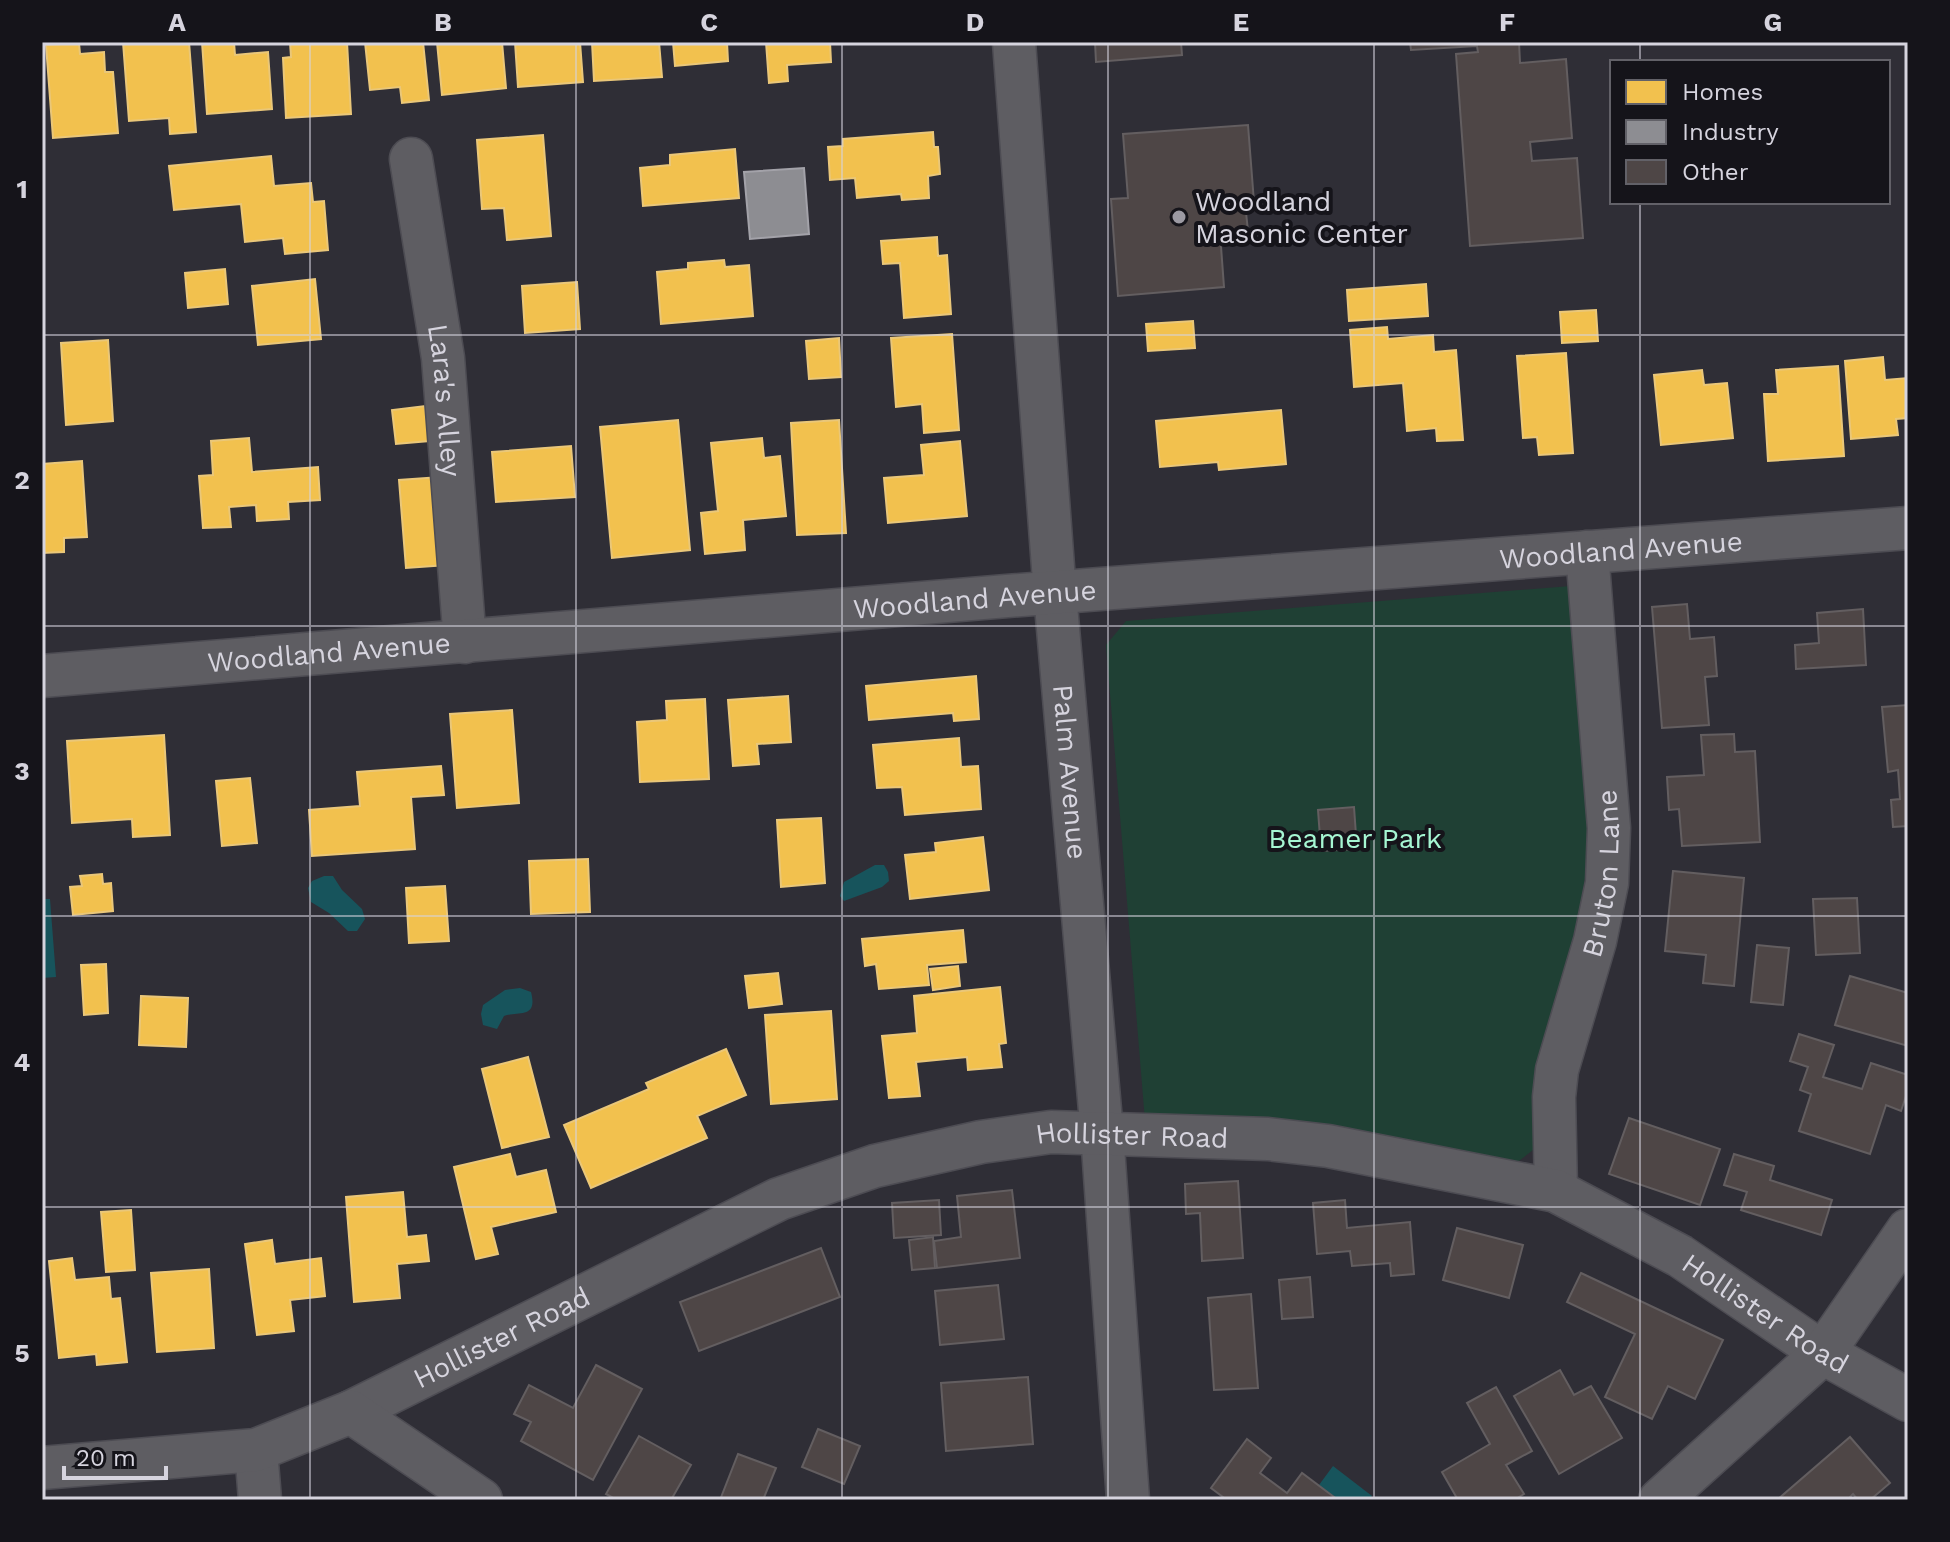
<svg xmlns="http://www.w3.org/2000/svg" width="1950" height="1542" viewBox="0 0 1950 1542" font-family="'Work Sans',sans-serif">
<style>
.green{fill:#1f4034}
.water{fill:#17545c}
.homes{fill:#f2c14e;stroke:#eac779;stroke-width:2}
.industry{fill:#8d8d92;stroke:#a3a2a9;stroke-width:2}
.building{fill:#4e4646;stroke:#635e60;stroke-width:2}
.lines{fill:none;stroke-linecap:round;stroke-linejoin:round}
.minor-casing{stroke:#4d4c53;stroke-width:45}
.minor{stroke:#5e5d62;stroke-width:42}
.grid{fill:none;stroke:#d6d4de;stroke-width:2;stroke-opacity:0.55}
.poi-dot{fill:#9c9aa3;stroke:#15141a;stroke-width:3}
.labels{text-anchor:middle;dominant-baseline:central;stroke-width:8;stroke-linejoin:round;paint-order:stroke}
.poi-label{font-size:28px;fill:#d6d4de;stroke:#15141a;text-anchor:start}
.street-label{font-size:28px;fill:#d6d4de;stroke:#15141a}
.park-label{font-size:28px;fill:#a6f7d3;stroke:#15141a}
.neatline{fill:none;stroke:#d6d4de;stroke-width:3}
.grid-label{font-size:26px;text-anchor:middle;font-weight:bold;fill:#d6d4de}
</style>
<rect width="100%" height="100%" fill="#2f2e36"/>
<path class="green" d="M1571,586L1591,844L1570,965L1536,1067L1534,1086L1536,1139L1533,1150L1515,1164L1145,1121L1106,645L1126,621Z"/>
<g class="water">
<path d="M875,865H884L888,872L889,881L882,887L844,901L840,896L844,882Z"/>
<path d="M324,876H333L342,890L362,909L365,919L357,931H348L329,913L311,902L308,888L312,881Z"/>
<path d="M42,891L44,899H50L56,977L42,978Z"/>
<path d="M520,988L531,992C538,1019 519,1011 504,1016L497,1029L483,1025L481,1014L483,1005L505,990Z"/>
<path d="M1333,1466L1372,1496L1369,1500H1339L1319,1485Z"/>
</g>
<g class="homes">
<path d="M123,42H189L196,132L170,134L169,118L129,121Z"/>
<path d="M202,42H234L235,55L268,52L272,109L207,114Z"/>
<path d="M290,42H347L351,114L286,118L283,58L291,57Z"/>
<path d="M365,42H423L429,100L402,103L400,87L370,90Z"/>
<path d="M437,42H502L506,88L442,95Z"/>
<path d="M515,42H580L583,82L518,87Z"/>
<path d="M592,42H659L662,77L594,81Z"/>
<path d="M673,42H727L728,61L675,66Z"/>
<path d="M766,42H830L831,62L787,65L788,81L769,83Z"/>
<path d="M79,43L80,54L104,52L105,72H113L118,133L53,138L46,45Z"/>
<path d="M933,132L934,147H938L940,174L928,176L929,198L902,200L901,194L857,198L855,178L830,180L828,147L843,146V139Z"/>
<path d="M543,135L551,236L507,240L504,208L482,209L477,140Z"/>
<path d="M735,149L739,198L643,206L640,168L670,165V155Z"/>
<path d="M271,156L274,186L311,183L313,202L324,201L328,250L285,254L283,238L245,242L241,204L174,210L169,166Z"/>
<path d="M937,237L938,256L947,255L951,314L904,318L900,263L883,264L881,241Z"/>
<path d="M724,260L725,267L749,265L753,316L661,324L657,272L688,269V263Z"/>
<path d="M225,269L228,304L188,308L185,273Z"/>
<path d="M315,279L321,339L258,345L252,286Z"/>
<path d="M577,282L580,329L525,333L522,286Z"/>
<path d="M1426,284L1428,316L1349,321L1347,290Z"/>
<path d="M1596,310L1598,341L1562,343L1560,312Z"/>
<path d="M1193,321L1195,348L1148,351L1146,324Z"/>
<path d="M1387,327L1388,339L1433,335L1434,352L1456,350L1463,440L1437,441L1436,428L1407,431L1403,383L1354,387L1350,330Z"/>
<path d="M952,334L959,430L924,433L922,404L896,407L891,338Z"/>
<path d="M839,338L841,377L809,379L806,341Z"/>
<path d="M108,340L113,421L66,425L61,343Z"/>
<path d="M1566,353L1573,453L1539,455L1537,437L1523,438L1517,356Z"/>
<path d="M1883,357L1885,380L1908,378V418L1896,419L1898,435L1851,439L1845,361Z"/>
<path d="M1838,366L1844,456L1768,461L1764,394H1778L1776,370Z"/>
<path d="M1702,370L1704,385L1727,383L1733,438L1661,445L1654,375Z"/>
<path d="M425,406L429,441L396,444L392,410Z"/>
<path d="M1281,410L1286,464L1219,470L1218,462L1160,467L1156,421Z"/>
<path d="M678,420L690,550L612,558L600,427Z"/>
<path d="M839,420L846,533L797,535L791,423Z"/>
<path d="M249,438L252,472L318,467L320,500L288,502L289,519L257,521L256,505L229,507L231,527L203,528L199,476L213,475L211,441Z"/>
<path d="M762,438L764,458L780,456L786,516L743,520L745,550L705,554L701,513L718,511L711,443Z"/>
<path d="M960,441L967,516L888,523L884,478L924,475L921,445Z"/>
<path d="M571,446L575,497L496,502L492,452Z"/>
<path d="M82,461L87,537L64,538V552L42,553V464Z"/>
<path d="M440,477L447,565L406,568L399,480Z"/>
<path d="M976,676L979,719L954,721L953,713L869,720L866,686Z"/>
<path d="M788,696L791,742L757,744L759,764L733,766L728,700Z"/>
<path d="M705,699L709,779L640,782L637,722L667,720L666,701Z"/>
<path d="M512,710L519,803L457,808L450,714Z"/>
<path d="M164,735L170,835L133,837L132,819L72,823L67,741Z"/>
<path d="M959,738L961,767L978,766L981,809L905,815L902,787L877,788L873,745Z"/>
<path d="M441,766L444,795L411,797L415,849L312,856L309,810L360,806L357,772Z"/>
<path d="M250,778L257,843L222,846L216,781Z"/>
<path d="M821,818L825,883L781,887L777,820Z"/>
<path d="M983,837L989,890L910,899L905,855L936,852L935,843Z"/>
<path d="M588,859L590,912L531,914L529,861Z"/>
<path d="M102,874L103,884L111,883L113,911L73,915L70,887L82,886L80,876Z"/>
<path d="M445,886L449,941L409,943L406,888Z"/>
<path d="M963,930L966,962L927,965L929,985L879,989L876,964L865,966L862,939Z"/>
<path d="M106,964L108,1013L84,1015L81,965Z"/>
<path d="M958,966L960,986L933,990L930,969Z"/>
<path d="M778,973L782,1004L749,1008L745,976Z"/>
<path d="M1000,987L1006,1043L999,1044L1002,1067L968,1070L967,1057L916,1062L920,1096L889,1098L882,1036L917,1033L914,996Z"/>
<path d="M141,996L188,998L186,1047L139,1045Z"/>
<path d="M831,1011L837,1099L771,1104L765,1015Z"/>
<path d="M726,1049L746,1095L697,1116L707,1138L591,1188L564,1125L649,1089L646,1083Z"/>
<path d="M528,1057L549,1137L502,1148L482,1069Z"/>
<path d="M510,1154L516,1177L546,1170L556,1212L491,1227L498,1254L476,1259L454,1167Z"/>
<path d="M403,1192L407,1237L426,1235L429,1261L397,1264L400,1298L354,1302L346,1197Z"/>
<path d="M131,1210L135,1270L106,1272L101,1212Z"/>
<path d="M272,1240L275,1264L321,1258L325,1296L290,1300L294,1331L257,1335L245,1244Z"/>
<path d="M72,1258L75,1280L109,1277L111,1299L120,1298L127,1362L97,1365L96,1354L59,1358L49,1261Z"/>
<path d="M209,1269L214,1348L157,1352L151,1273Z"/>
</g>
<path class="industry" d="M804,168L809,234L750,239L744,172Z"/>
<g class="building">
<path d="M1095,42H1181L1182,55L1096,62Z"/>
<path d="M1410,42H1519L1520,63L1566,59L1572,138L1530,142L1532,161L1577,158L1583,238L1470,246L1456,54L1478,52L1477,46L1411,50Z"/>
<path d="M1248,125L1254,202L1245,203L1248,231L1220,233L1224,287L1118,296L1111,199L1128,198L1123,134Z"/>
<path d="M1687,604L1690,639L1714,637L1717,676L1705,677L1709,725L1662,728L1652,607Z"/>
<path d="M1863,609L1866,665L1796,669L1795,645L1819,643L1817,613Z"/>
<path d="M1908,705V826L1893,827L1891,800L1900,799L1898,770L1888,772L1882,707Z"/>
<path d="M1734,734L1735,752L1755,751L1760,842L1682,846L1679,809L1669,810L1667,777L1704,775L1701,735Z"/>
<path d="M1354,807L1357,849L1321,851L1318,810Z"/>
<path d="M1673,871L1744,878L1734,986L1703,983L1706,955L1665,951Z"/>
<path d="M1857,898L1860,953L1816,955L1813,899Z"/>
<path d="M1757,945L1789,948L1783,1005L1751,1002Z"/>
<path d="M1850,976L1908,993V1046L1835,1025Z"/>
<path d="M1799,1034L1834,1045L1823,1077L1862,1089L1871,1063L1908,1075V1090L1901,1111L1886,1105L1870,1154L1799,1131L1811,1094L1800,1090L1808,1067L1790,1061Z"/>
<path d="M1629,1118L1720,1149L1700,1205L1609,1174Z"/>
<path d="M1734,1154L1774,1166L1770,1180L1832,1200L1821,1235L1741,1210L1747,1192L1724,1185Z"/>
<path d="M1238,1181L1243,1258L1202,1261L1200,1213L1186,1214L1185,1184Z"/>
<path d="M1012,1190L1020,1258L937,1268L934,1241L961,1237L957,1196Z"/>
<path d="M939,1200L941,1235L894,1238L892,1203Z"/>
<path d="M1345,1200L1347,1228L1410,1222L1414,1274L1391,1276L1390,1263L1352,1266L1350,1251L1317,1254L1313,1203Z"/>
<path d="M1457,1228L1523,1245L1509,1298L1443,1280Z"/>
<path d="M933,1237L935,1268L912,1270L909,1240Z"/>
<path d="M821,1248L840,1297L699,1351L680,1302Z"/>
<path d="M1581,1273L1723,1340L1695,1399L1668,1386L1652,1419L1605,1397L1635,1334L1567,1302Z"/>
<path d="M1310,1277L1313,1317L1282,1319L1279,1280Z"/>
<path d="M998,1285L1004,1339L940,1345L935,1291Z"/>
<path d="M1251,1294L1258,1388L1214,1390L1208,1298Z"/>
<path d="M596,1365L642,1389L593,1480L521,1441L531,1422L514,1414L529,1385L573,1408Z"/>
<path d="M1560,1370L1574,1395L1591,1386L1622,1438L1559,1474L1514,1396Z"/>
<path d="M1028,1377L1033,1444L946,1451L941,1383Z"/>
<path d="M1496,1387L1532,1451L1506,1465L1524,1494L1514,1500H1458L1442,1472L1490,1444L1467,1403Z"/>
<path d="M818,1429L860,1446L844,1484L802,1467Z"/>
<path d="M639,1436L691,1465L671,1500H617L606,1494Z"/>
<path d="M1850,1437L1890,1483L1870,1500H1858L1853,1494L1847,1500H1777Z"/>
<path d="M1247,1439L1271,1458L1260,1473L1287,1493L1302,1473L1338,1500H1227L1211,1488Z"/>
<path d="M738,1454L776,1468L763,1500H720Z"/>
</g>
<g class="lines">
<defs>
<g id="minor">
<path id="s1" d="M1014,42L1055,594L1102,1133L1128,1500"/>
<path id="s2" d="M411,159L443,358L465,642"/>
<path id="s3" d="M42,676L1007,596L1908,528"/>
<path id="s4" d="M1556,1191L1554,1097L1557,1070L1595,941L1607,883L1609,828L1587,552"/>
<path id="s5" d="M351,1412L779,1199L875,1166L981,1142L1051,1132L1268,1139L1328,1146L1556,1191L1680,1256L1823,1353L1908,1400"/>
<path d="M256,1450L260,1500"/>
<path d="M42,1468L256,1450L351,1412L481,1500"/>
<path d="M1660,1500L1823,1353L1908,1230"/>
</g>
</defs>
<use href="#minor" class="minor-casing"/>
<use href="#minor" class="minor"/>
</g>
<path class="grid" d="M310,42V1500M576,42V1500M842,42V1500M1108,42V1500M1374,42V1500M1640,42V62M1640,202V1500M42,335H1908M42,626H1908M42,916H1908M42,1207H1908"/>
<circle class="poi-dot" cx="1179" cy="217" r="8"/>
<g class="labels">
<g class="poi-label">
<text x="1195" y="201">Woodland<tspan x="1195" dy="32">Masonic Center</tspan></text>
</g>
<g class="street-label">
<text stroke="none"><textPath href="#s2" startOffset="244">Lara's Alley</textPath></text>
<text stroke="none"><textPath href="#s3" startOffset="1584">Woodland Avenue</textPath></text>
<text stroke="none"><textPath href="#s3" startOffset="936">Woodland Avenue</textPath></text>
<text stroke="none"><textPath href="#s3" startOffset="288">Woodland Avenue</textPath></text>
<text stroke="none"><textPath href="#s1" startOffset="732">Palm Avenue</textPath></text>
<text stroke="none"><textPath href="#s4" startOffset="324">Bruton Lane</textPath></text>
<text stroke="none"><textPath href="#s5" startOffset="840">Hollister Road</textPath></text>
<text stroke="none"><textPath href="#s5" startOffset="1512">Hollister Road</textPath></text>
<text stroke="none"><textPath href="#s5" startOffset="168">Hollister Road</textPath></text>
</g>
<g class="park-label">
<text x="1355" y="838">Beamer Park</text>
</g>
</g>
<rect width="1950" height="1542" fill="none" stroke="#15141a" stroke-width="88"/>
<rect x="1610" y="60" width="280" height="144" fill="#15141a" stroke="#626168" stroke-width="2"/>
<rect x="1626" y="80" width="40" height="24" fill="#f2c14e" stroke="#626168" stroke-width="2"/>
<text x="1682" y="100" font-size="24" fill="#d6d4de">Homes</text>
<rect x="1626" y="120" width="40" height="24" fill="#8d8d92" stroke="#626168" stroke-width="2"/>
<text x="1682" y="140" font-size="24" fill="#d6d4de">Industry</text>
<rect x="1626" y="160" width="40" height="24" fill="#4e4646" stroke="#626168" stroke-width="2"/>
<text x="1682" y="180" font-size="24" fill="#d6d4de">Other</text>
<path d="M64 1466v12h102v-12" fill="none" stroke="#d6d4de" stroke-width="4"/>
<text x="76" y="1466" font-size="24" fill="#d6d4de" stroke="#15141a" stroke-width="6" paint-order="stroke">20 m</text>
<rect x="44" y="44" width="1862" height="1454" class="neatline"/>
<g class="grid-label">
<text x="177" y="31">A</text>
<text x="443" y="31">B</text>
<text x="709" y="31">C</text>
<text x="975" y="31">D</text>
<text x="1241" y="31">E</text>
<text x="1507" y="31">F</text>
<text x="1773" y="31">G</text>
<text x="22" y="198">1</text>
<text x="22" y="489">2</text>
<text x="22" y="780">3</text>
<text x="22" y="1071">4</text>
<text x="22" y="1362">5</text>
</g>
</svg>
